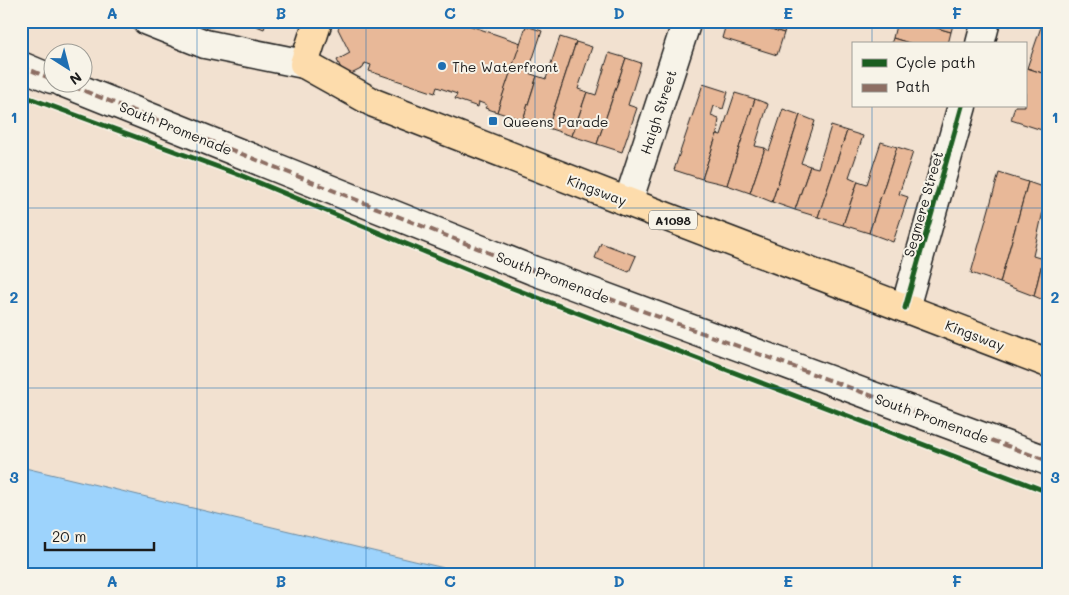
<svg xmlns="http://www.w3.org/2000/svg" width="1069" height="595" viewBox="0 0 1069 595" font-family="Mali,sans-serif">
<style>
.water{fill:#9dd3fc;stroke:#698aa2}
.building{fill:#e8b898;stroke:#1c1c1c}
.lines{fill:none;stroke-linecap:round;stroke-linejoin:round}
.pedestrian-casing{stroke:#1c1c1c;stroke-width:31}
.minor-casing{stroke:#1c1c1c;stroke-width:31}
.tertiary-casing{stroke:#1c1c1c;stroke-width:31}
.primary-casing{stroke:#1c1c1c;stroke-width:31}
.pedestrian{stroke:#f7f3e8;stroke-width:28}
.minor{stroke:#f7f3e8;stroke-width:28}
.tertiary{stroke:#f7f3e8;stroke-width:28}
.primary{stroke:#fddcac;stroke-width:28}
.quiet{stroke:#8d6e63;stroke-width:4;stroke-dasharray:8 4;stroke-linecap:butt}
.cycleway-casing{stroke:#f7f3e8;stroke-width:8}
.cycleway{stroke:#1b5e20;stroke-width:5}
.grid{fill:none;stroke:#1f6fb2;stroke-width:1;stroke-opacity:0.55}
.poi-dot{fill:#1f6fb2;stroke:#f7f3e8;stroke-width:2}
.labels{text-anchor:middle;dominant-baseline:central;stroke-width:4;stroke-linejoin:round;paint-order:stroke}
.shield{fill:#f7f3e8;stroke:#5e5c59;stroke-width:1}
.shield-label{font-size:12px;font-weight:bold;fill:#1c1c1c}
.poi-label{font-size:14px;fill:#1c1c1c;stroke:#f7f3e8;text-anchor:start}
.street-label{font-size:14px;fill:#1c1c1c;stroke:#f7f3e8}
.neatline{fill:none;stroke:#1f6fb2;stroke-width:2}
.grid-label{font-size:16px;text-anchor:middle;font-weight:bold;fill:#1f6fb2}
</style>
<rect width="100%" height="100%" fill="#f2e1d0"/>
<filter id="ink" filterUnits="userSpaceOnUse"><feTurbulence type="fractalNoise" baseFrequency=".02" numOctaves="2"/><feDisplacementMap in="SourceGraphic" scale="10" xChannelSelector="R" yChannelSelector="G"/><feConvolveMatrix kernelMatrix="1 2 1 2 8 2 1 2 1" color-interpolation-filters="sRGB"/></filter>
<g filter="url(#ink)">
<path class="water" d="M21,467L469,574H21Z"/>
<g class="building">
<path d="M244,21H267L264,29Z"/>
<path d="M341,21H465L468,23V25L521,43L497,112L485,108L487,105L479,102L478,107L455,99L457,94L437,87L435,93L369,71L371,65L365,63L363,68L345,77L337,60L350,53L338,29Z"/>
<path d="M727,21H746L784,33L777,55L722,38Z"/>
<path d="M746,21H787L784,33Z"/>
<path d="M897,21H913L951,32L948,44H912L893,38Z"/>
<path d="M913,21H954L951,32Z"/>
<path d="M1043,21H1048V75L1027,68Z"/>
<path d="M526,26L542,31L528,73L537,76L523,120L497,112Z"/>
<path d="M560,37L576,42L548,128L523,120L537,76L546,79Z"/>
<path d="M893,38L912,44H891Z"/>
<path d="M576,42L592,47L578,89L587,92L572,136L548,128Z"/>
<path d="M609,53L626,58L597,144L572,136L587,92L596,95Z"/>
<path d="M626,58L641,63L628,105L637,108L622,152L597,144Z"/>
<path d="M1027,68L1048,75V132L1011,120L1015,106H1025V74Z"/>
<path d="M703,84L728,92L723,109L714,106L711,116L719,119L717,134L702,179L674,170Z"/>
<path d="M735,93L755,99L727,185L702,179L717,134L721,135Z"/>
<path d="M755,99L768,104L755,146L765,148L750,193L727,185Z"/>
<path d="M783,109L800,115L772,202L750,193L765,148L769,151Z"/>
<path d="M800,115L815,121L801,163L810,166L795,210L772,202Z"/>
<path d="M831,126L847,131L818,217L795,210L810,166L818,168Z"/>
<path d="M847,131L863,136L849,177L858,181L843,225L818,217Z"/>
<path d="M881,142L897,147L869,233L843,225L858,181L867,184Z"/>
<path d="M897,147L913,152L899,194L908,197L893,242L869,233Z"/>
<path d="M999,173L1028,182L1000,283L971,273Z"/>
<path d="M1028,182L1048,189L1033,256L1043,259L1034,296L1000,283Z"/>
<path d="M601,243L636,256L629,272L595,258Z"/>
<path d="M1043,259L1048,261V302L1034,296Z"/>
<path d="M1048,417V433L1042,431Z"/>
</g>
<g class="lines">
<defs>
<g id="pedestrian">
<path d="M21,66L52,79"/>
<path d="M62,82L532,270L1048,461"/>
</g>
<g id="minor">
<path d="M980,44L986,21"/>
<path d="M628,202L687,21"/>
<path d="M905,308L962,106"/>
</g>
<path id="tertiary" d="M147,21L205,44L304,64"/>
<path id="primary" d="M318,21L304,64L374,103L628,202L1048,363"/>
</defs>
<use href="#pedestrian" class="pedestrian-casing"/>
<use href="#minor" class="minor-casing"/>
<use href="#tertiary" class="tertiary-casing"/>
<use href="#primary" class="primary-casing"/>
<use href="#pedestrian" class="pedestrian"/>
<use href="#minor" class="minor"/>
<use href="#tertiary" class="tertiary"/>
<use href="#primary" class="primary"/>
<g class="quiet">
<path d="M21,66L52,79"/>
<path d="M62,82L532,270L1048,461"/>
</g>
<defs>
<g id="cycleway">
<path d="M21,95L240,175L507,286L1048,492"/>
<path d="M905,308L962,106"/>
</g>
</defs>
<use href="#cycleway" class="cycleway-casing"/>
<use href="#cycleway" class="cycleway"/>
</g>
</g>
<path class="grid" d="M197,21V574M366,21V574M535,21V574M704,21V574M872,21V44M872,106V574M21,208H1048M21,388H1048"/>
<g class="poi-dot">
<circle cx="442" cy="66" r="5"/>
<rect x="488" y="116" width="10" height="10" rx="2.5"/>
</g>
<g class="labels">
<rect class="shield" x="649" y="210.5" width="48" height="19" rx="4"/>
<g class="shield-label">
<text x="673" y="220">A1098</text>
</g>
<g class="poi-label">
<text x="452" y="66">The Waterfront</text>
<text x="503" y="121">Queens Parade</text>
</g>
<g class="street-label">
<text transform="translate(658 112) rotate(-72)">Haigh Street</text>
<text transform="translate(176 128) rotate(22)">South Promenade</text>
<text transform="translate(597 190) rotate(21)">Kingsway</text>
<text transform="translate(923 204) rotate(-74)">Segmere Street</text>
<text transform="translate(553 277) rotate(21)">South Promenade</text>
<text transform="translate(975 335) rotate(21)">Kingsway</text>
<text transform="translate(932 418) rotate(20)">South Promenade</text>
</g>
</g>
<rect width="1069" height="595" fill="none" stroke="#f7f3e8" stroke-width="55"/>
<rect x="852" y="42" width="175" height="65" fill="#f7f3e8" stroke="#9f9d96"/>
<rect x="862" y="59" width="25" height="8" fill="#1b5e20" stroke="#9f9d96"/>
<text x="896" y="68" font-size="15" fill="#1c1c1c">Cycle path</text>
<rect x="862" y="84" width="25" height="8" fill="#8d6e63" stroke="#9f9d96"/>
<text x="896" y="92" font-size="15" fill="#1c1c1c">Path</text>
<g transform="translate(68 68) rotate(144)"><circle r="24" fill="#f7f3e8" stroke="#9f9d96"/>
<path d="M0-4L9 19L0 12L-9 19Z" fill="#1f6fb2"/>
<text y="-8" font-size="14" font-weight="bold" text-anchor="middle" fill="#1c1c1c">N</text>
</g>
<path d="M45 542v8h109v-8" fill="none" stroke="#1c1c1c" stroke-width="2.5"/>
<text x="52" y="542" font-size="15" fill="#1c1c1c" stroke="#f7f3e8" stroke-width="4" paint-order="stroke">20 m</text>
<rect x="28" y="28" width="1014" height="540" class="neatline"/>
<g class="grid-label">
<text x="112" y="19">A</text>
<text x="281" y="19">B</text>
<text x="450" y="19">C</text>
<text x="619" y="19">D</text>
<text x="788" y="19">E</text>
<text x="957" y="19">F</text>
<text x="14" y="123">1</text>
<text x="1055" y="123">1</text>
<text x="14" y="303">2</text>
<text x="1055" y="303">2</text>
<text x="14" y="483">3</text>
<text x="1055" y="483">3</text>
<text x="112" y="587">A</text>
<text x="281" y="587">B</text>
<text x="450" y="587">C</text>
<text x="619" y="587">D</text>
<text x="788" y="587">E</text>
<text x="957" y="587">F</text>
</g>
</svg>
